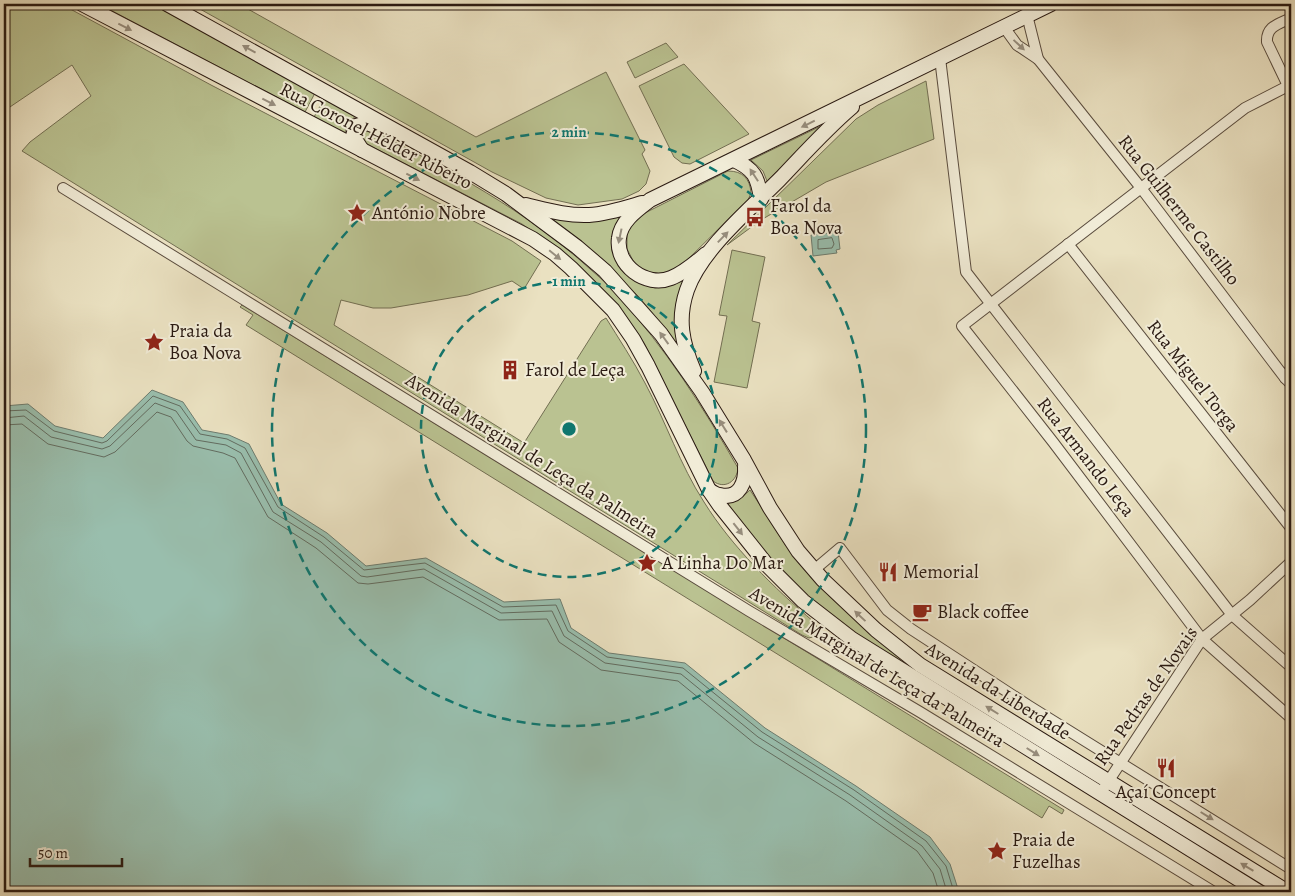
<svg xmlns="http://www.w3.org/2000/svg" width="1295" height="896" viewBox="0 0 1295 896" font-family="Alegreya,serif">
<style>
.green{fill:#bac291;stroke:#726e52}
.water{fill:#99bead;stroke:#6d7c6f}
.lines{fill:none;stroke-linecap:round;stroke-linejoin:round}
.shore{stroke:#626c60;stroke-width:1}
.street-casing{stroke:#5a4c3e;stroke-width:12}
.secondary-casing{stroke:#2a1a12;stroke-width:16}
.street{stroke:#f1ecd7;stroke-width:10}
.secondary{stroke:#f1ecd7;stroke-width:14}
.oneway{fill:#978e7e}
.ring{fill:none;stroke:#0f766e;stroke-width:2.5;stroke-dasharray:9 6}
.labels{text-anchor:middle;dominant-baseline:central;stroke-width:4;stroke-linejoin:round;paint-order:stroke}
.street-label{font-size:19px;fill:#2a1a12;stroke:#f1ecd7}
.poi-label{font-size:19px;fill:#2a1a12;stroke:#f1ecd7;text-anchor:start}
.centre{fill:#0f766e;stroke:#f1ecd7;stroke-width:2.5}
.ring-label{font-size:15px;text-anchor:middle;font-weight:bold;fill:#0f766e;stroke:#f1ecd7;stroke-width:4;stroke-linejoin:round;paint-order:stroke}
</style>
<rect width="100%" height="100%" fill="#eae1c1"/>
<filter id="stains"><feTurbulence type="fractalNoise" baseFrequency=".004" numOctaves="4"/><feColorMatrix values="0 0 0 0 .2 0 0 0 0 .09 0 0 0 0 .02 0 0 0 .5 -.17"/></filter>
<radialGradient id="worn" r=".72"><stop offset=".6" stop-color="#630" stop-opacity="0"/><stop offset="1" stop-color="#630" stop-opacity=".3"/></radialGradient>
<g class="green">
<path d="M4,4H61L211,85L512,241L541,261L524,289L512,281L468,295L391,308H373L341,300L334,325L524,443L601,321L606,318C619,339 633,360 645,383C666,422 680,465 704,502C732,547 774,588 814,622L818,629L816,636L809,638L802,635L22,151L30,142L91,96L72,65L4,111Z"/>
<path d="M99,4H152L315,93L305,112Z"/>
<path d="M191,4H239L476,137L606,72L645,150L642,154L650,171L646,184L639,191L622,199L578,205L546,198L492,172Z"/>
<path d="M666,43L678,57L635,78L627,62Z"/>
<path d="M684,64L749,134L690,164L682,163L674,157L639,86Z"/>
<path d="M926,81L934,139L826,182L761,220L727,245L856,119L878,105Z"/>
<path d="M324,99L356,116C349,121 346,125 345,134L314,117Z"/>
<path d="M825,124L767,181L763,171L751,160Z"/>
<path d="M368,130L374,131C452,172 524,209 590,269C599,277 609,285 617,295C665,347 703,407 738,468C737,481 725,490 713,481L644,343L629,321L608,295L581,268L558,249L522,224L365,143L362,138L363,133Z"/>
<path d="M728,171C743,171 750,179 751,193L748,200L680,267L664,275L649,273L636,266L627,249V234L630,226L643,214Z"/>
<path d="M623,214L615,256L625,273L637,281L655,288L667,286L685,279C677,305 674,317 678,345C665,329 652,312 639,297C611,268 581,242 549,217Z"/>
<path d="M732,250L765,257L752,321L760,323L747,388L714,382L727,316L719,315Z"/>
<path d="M242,305L1064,810L1062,814L1049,806L1042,818L246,325L253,315L240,307Z"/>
<path d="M750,490C766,513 780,539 797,561C834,607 883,642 929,677L928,681C889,656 850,632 815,603C781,574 753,539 726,504L740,499Z"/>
</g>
<g class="water">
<path d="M838,232L840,249L836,250L837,253L813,256L811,235Z"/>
<path d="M152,390L183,402L202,430L229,435L249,444L281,504L327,533L366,566L426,558L504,602L560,599L571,628L609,653L685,663L765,728L856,786L930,837L950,864L959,892H4V406L28,404L55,426L103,438Z"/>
</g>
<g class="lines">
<g class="shore">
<path d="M832,238L834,244L832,248L818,249V240Z"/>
<path d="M4,411L26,410L54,431L102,443L107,441L153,396L180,406L200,434L227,439L245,448L278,507L324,537L364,570L425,563L503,607L556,605L568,631L607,657L683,668L762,732L854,790L926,841L946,866L954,892"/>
<path d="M4,418L24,416L51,437L102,449L110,446L155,403L176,411L196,440L226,445L241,453L273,512L321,542L361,576L367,577L424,569L501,613L552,611L564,636L605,663L681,674L758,737L850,795L922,846L940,869L947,892"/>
<path d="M4,425L22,424L48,444L104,457L115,452L157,412L171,417L187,441L193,446L223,453L235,458L268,517L316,548L358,583L368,584L423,577L499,620L547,619L559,642L601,670L678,681L754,743L846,801L917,851L933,873L939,892"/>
</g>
<defs>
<g id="street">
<path d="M1027,15L1038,59"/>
<path d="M1004,27L1017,45L1038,59L1141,188L1285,378L1291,384"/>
<path d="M940,58L966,272L1232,615L1291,667"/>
<path d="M1288,86L1245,108L962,326L1053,442L1202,639L1291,718"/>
<path d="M1290,90L1267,42C1266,26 1279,24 1291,18"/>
<path d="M63,188L749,611L920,712L1214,892"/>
<path d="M1068,244L1291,528"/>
<path d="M1285,378L1291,368"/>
<path d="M814,570L840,548L887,610L911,629L1029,706L1291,869"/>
<path d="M1100,794L1202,639L1250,600L1291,562"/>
</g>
<g id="secondary">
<path d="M82,4L533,239L555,254L571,268L613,310L633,339L648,366L709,490L720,506L767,565L803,601L852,639L1259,892"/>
<path d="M167,4L470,172L506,194L577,247L605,271L661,334L702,392L744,460L770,508L798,551L823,580L876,630L920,665L1288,892"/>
<path d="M362,150L353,136L356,126L367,123L380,128"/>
<path d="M734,160C754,169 758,177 761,199"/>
<path d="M526,205C547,210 567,216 589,215C607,214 625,208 642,203"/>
<path d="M706,254C695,263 684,273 671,278C646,288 615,265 619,238C621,221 637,210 650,200L1051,4"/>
<path d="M694,371C682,343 677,319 687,290C701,250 750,209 779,180C803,155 826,129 852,107"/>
<path d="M709,490C712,492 717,495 720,495C740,500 746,481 745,466"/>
</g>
</defs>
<use href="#street" class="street-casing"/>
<use href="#secondary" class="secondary-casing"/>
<use href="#street" class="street"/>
<use href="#secondary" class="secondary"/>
</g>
<defs><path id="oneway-solid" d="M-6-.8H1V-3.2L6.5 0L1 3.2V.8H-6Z" transform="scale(1.25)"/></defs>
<g class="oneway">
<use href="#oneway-solid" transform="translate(125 27) rotate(27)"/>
<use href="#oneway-solid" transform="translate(1019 45) rotate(43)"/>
<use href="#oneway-solid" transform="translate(249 49) rotate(-151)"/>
<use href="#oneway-solid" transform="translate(269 102) rotate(27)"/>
<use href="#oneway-solid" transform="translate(808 124) rotate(154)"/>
<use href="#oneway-solid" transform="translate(754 175) rotate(-123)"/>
<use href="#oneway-solid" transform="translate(413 177) rotate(27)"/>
<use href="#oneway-solid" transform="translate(620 236) rotate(102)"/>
<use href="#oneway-solid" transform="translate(723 237) rotate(-46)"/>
<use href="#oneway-solid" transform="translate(555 255) rotate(39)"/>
<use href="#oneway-solid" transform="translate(664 338) rotate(-126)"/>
<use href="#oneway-solid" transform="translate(723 426) rotate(-122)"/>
<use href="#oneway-solid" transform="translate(738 529) rotate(52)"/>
<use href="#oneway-solid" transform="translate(860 616) rotate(-137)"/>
<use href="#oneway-solid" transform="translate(992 710) rotate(-148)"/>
<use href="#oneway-solid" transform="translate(1033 752) rotate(32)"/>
<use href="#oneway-solid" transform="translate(1207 816) rotate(32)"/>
<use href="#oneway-solid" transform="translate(1247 867) rotate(-149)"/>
</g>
<g class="ring">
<circle cx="569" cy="429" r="148"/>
<circle cx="569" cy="429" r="297"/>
</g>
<defs>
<symbol id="sight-bare" viewBox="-9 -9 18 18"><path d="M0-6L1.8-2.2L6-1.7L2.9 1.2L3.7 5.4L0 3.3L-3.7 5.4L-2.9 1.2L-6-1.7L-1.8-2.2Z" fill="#8f2418" stroke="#f1ecd7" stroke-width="2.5" paint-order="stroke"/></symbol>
<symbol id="bus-bare" viewBox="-9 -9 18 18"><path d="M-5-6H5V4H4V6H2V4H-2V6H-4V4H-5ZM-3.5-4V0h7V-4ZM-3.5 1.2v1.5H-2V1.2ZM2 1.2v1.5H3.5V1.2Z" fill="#8f2418" stroke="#f1ecd7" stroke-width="2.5" paint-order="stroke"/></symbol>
<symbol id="building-bare" viewBox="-9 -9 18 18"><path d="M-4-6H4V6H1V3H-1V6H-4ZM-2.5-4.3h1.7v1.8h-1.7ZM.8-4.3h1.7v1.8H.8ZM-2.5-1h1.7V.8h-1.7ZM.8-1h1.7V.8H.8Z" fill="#8f2418" stroke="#f1ecd7" stroke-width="2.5" paint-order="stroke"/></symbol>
<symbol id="restaurant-bare" viewBox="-9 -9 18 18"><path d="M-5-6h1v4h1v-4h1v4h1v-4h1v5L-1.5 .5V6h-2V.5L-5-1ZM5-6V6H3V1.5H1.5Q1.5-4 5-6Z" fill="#8f2418" stroke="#f1ecd7" stroke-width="2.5" paint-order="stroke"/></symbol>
<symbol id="cafe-bare" viewBox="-9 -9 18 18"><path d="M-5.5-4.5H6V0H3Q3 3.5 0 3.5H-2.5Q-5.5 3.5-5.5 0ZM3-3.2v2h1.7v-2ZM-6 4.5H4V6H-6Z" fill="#8f2418" stroke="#f1ecd7" stroke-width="2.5" paint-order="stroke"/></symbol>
</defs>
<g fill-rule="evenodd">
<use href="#sight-bare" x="343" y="199" width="28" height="28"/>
<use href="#bus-bare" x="741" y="203" width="28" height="28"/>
<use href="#sight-bare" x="140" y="328" width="28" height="28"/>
<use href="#building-bare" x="496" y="356" width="28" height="28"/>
<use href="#sight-bare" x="633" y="549" width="28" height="28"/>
<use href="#restaurant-bare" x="874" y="558" width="28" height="28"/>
<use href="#cafe-bare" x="908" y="598" width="28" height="28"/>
<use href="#restaurant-bare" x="1152" y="754" width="28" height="28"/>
<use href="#sight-bare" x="983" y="837" width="28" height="28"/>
</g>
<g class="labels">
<g class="street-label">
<text transform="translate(376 136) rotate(27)">Rua Coronel Hélder Ribeiro</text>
<text transform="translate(1179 210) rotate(52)">Rua Guilherme Castilho</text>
<text transform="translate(1193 376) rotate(52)">Rua Miguel Torga</text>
<text transform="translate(532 456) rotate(32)">Avenida Marginal de Leça da Palmeira</text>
<text transform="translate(1086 457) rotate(52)">Rua Armando Leça</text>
<text transform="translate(877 667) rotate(31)">Avenida Marginal de Leça da Palmeira</text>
<text transform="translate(998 691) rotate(32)">Avenida da Liberdade</text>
<text transform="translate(1146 696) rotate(-55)">Rua Pedras de Novais</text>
</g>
<g class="poi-label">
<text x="770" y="206">Farol da<tspan x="770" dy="22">Boa Nova</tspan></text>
<text x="372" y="213">António Nobre</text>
<text x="169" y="331">Praia da<tspan x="169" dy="22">Boa Nova</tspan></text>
<text x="525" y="370">Farol de Leça</text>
<text x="662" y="563">A Linha Do Mar</text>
<text x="903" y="572">Memorial</text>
<text x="937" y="612">Black coffee</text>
<text x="1166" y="792" text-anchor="middle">Açaí Concept</text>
<text x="1012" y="840">Praia de<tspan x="1012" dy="22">Fuzelhas</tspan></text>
</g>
</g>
<circle cx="569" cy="429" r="8" class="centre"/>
<g class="ring-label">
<text x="569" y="137">2 min</text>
<text x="569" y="286">1 min</text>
</g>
<rect width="1295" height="896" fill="none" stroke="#eae1c1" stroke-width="20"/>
<rect x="5" y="5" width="1285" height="886" fill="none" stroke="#2a1a12" stroke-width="2.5"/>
<rect x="10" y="10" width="1275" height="876" fill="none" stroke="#2a1a12"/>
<path d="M30 858v8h92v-8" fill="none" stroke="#2a1a12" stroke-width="2.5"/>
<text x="38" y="858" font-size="15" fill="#2a1a12" stroke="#f1ecd7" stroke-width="4" paint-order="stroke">50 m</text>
<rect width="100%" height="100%" filter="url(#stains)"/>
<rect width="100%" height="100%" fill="url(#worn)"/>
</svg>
